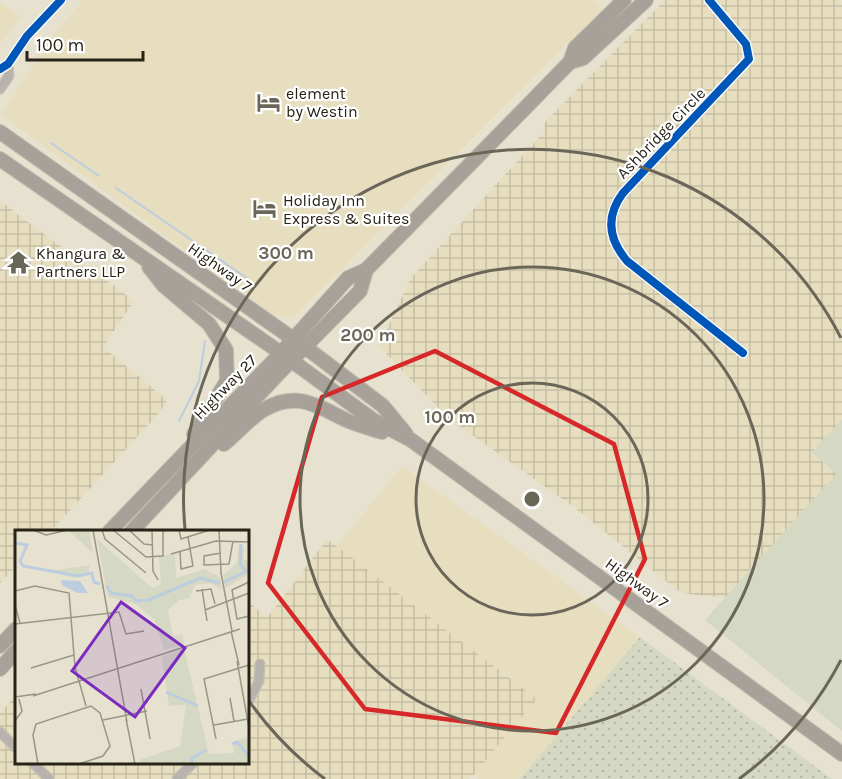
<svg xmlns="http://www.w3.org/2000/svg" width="842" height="779" viewBox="0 0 842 779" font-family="Karla,sans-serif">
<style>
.built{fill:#e7dec0}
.industrial{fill:url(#industrial-grid)}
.grass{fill:url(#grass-dots)}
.green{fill:#d5d8c2}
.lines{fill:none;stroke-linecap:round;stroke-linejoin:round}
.stream{stroke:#bccddf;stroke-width:2}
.street-casing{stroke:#c3bfb0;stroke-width:11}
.primary-casing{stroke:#c3bfb0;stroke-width:16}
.street{stroke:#b7b2ad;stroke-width:8}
.primary{stroke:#a7a19a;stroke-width:14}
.cycleway-casing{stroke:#fff;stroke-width:11}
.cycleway{stroke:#0057b8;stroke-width:8}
.marked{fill:none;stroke:#d62828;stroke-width:4.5;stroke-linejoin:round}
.ring{fill:none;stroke:#6a6658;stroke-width:3}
.labels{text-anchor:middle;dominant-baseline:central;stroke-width:4.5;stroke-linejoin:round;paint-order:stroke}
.poi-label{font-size:16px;fill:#272317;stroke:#fff;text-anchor:start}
.street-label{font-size:16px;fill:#272317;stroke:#fff}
.inset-river{fill:none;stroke:#bccddf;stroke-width:3}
.inset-road{fill:none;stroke:#9a9686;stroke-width:1.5}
.view{fill:#7b2cbf;fill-opacity:0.15;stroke:#7b2cbf;stroke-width:3}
.inset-edge{fill:none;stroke:#272317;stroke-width:3}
.centre{fill:#6a6658;stroke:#fff;stroke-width:3}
.ring-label{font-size:18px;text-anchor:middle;font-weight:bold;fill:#6a6658;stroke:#fff;stroke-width:4.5;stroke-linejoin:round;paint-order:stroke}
</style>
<defs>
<pattern id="industrial-grid" width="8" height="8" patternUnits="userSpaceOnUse" patternTransform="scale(1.5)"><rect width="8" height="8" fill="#e7dec0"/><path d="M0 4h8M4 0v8" fill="none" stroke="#c6bea4"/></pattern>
<pattern id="grass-dots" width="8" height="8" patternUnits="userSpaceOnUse" patternTransform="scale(1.5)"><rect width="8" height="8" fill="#d5d8c2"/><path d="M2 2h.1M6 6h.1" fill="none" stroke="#b7b9a6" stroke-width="1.8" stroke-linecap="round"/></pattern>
</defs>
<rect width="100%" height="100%" fill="#e7e2d0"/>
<g class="built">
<path d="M83,0H593L602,9L293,318L273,315L1,115L44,46Z"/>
<path d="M0,2L21,17L0,44Z"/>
<path d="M402,466L640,637L520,779H479L473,775L537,698L336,547Z"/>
</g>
<g class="industrial">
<path d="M665,0H840L842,4V419L812,452L836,474L725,598L681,593L575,508L448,418L379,346L411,278L544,132L545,122Z"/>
<path d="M0,201L134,301L103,347L167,400L159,413L51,531L16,532V566L0,583Z"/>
<path d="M327,539L537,699L470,779H0V713L16,695V762H248V601L267,618Z"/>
</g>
<path class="grass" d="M640,637L832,779H520Z"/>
<path class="green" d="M842,419V731L705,620L836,474L812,452Z"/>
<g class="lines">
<g class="stream">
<path d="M51,143L99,176"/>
<path d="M116,188L248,279"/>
<path d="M179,421L199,381L205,341"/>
</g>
<defs>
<g id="street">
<path d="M709,0L746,44L749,59L623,193C605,217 609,240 627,261L743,353"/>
<path d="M0,69L8,64L27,36L61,0"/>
<path d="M0,89L9,76L8,64"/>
<path d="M248,702L259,681L260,664"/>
<path d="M0,732L16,748"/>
<path d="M32,762L49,779"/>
<path d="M177,779L194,762"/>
</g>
<g id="primary">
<path d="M570,62L583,58L646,0"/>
<path d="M0,132L313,353L383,406L406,434"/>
<path d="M0,159L281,353L373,420L411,440L842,754"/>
<path d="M149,267L164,286L209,324L226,350L227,381L194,434"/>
<path d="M224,444C237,433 249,419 263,410C297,390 317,406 346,420C357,425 370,428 382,432"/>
<path d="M109,532L281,353L348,278L366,270L532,101L570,62L575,48L624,0"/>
<path d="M131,532L278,374L360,291L366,270"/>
<path d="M0,646L16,629"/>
<path d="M0,669L16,651"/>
</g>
</defs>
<use href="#street" class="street-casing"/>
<use href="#primary" class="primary-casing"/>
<use href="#street" class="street"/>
<use href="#primary" class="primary"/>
<defs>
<g id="cycleway">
<path d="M709,0L746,44L749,59L623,193C605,217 609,240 627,261L743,353"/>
<path d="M0,69L8,64L27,36L61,0"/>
</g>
</defs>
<use href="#cycleway" class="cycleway-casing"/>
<use href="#cycleway" class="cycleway"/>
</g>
<path class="marked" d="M435,351L614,444L645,559L556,733L365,709L268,583L322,397Z"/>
<g class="ring">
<circle cx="532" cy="499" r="116"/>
<circle cx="532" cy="499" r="232"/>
<path d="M841 660A348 348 0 0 1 739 779M325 779A348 348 0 0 1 249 701M185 529A348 348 0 0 1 841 338"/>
</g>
<defs>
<symbol id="hotel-bare" viewBox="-9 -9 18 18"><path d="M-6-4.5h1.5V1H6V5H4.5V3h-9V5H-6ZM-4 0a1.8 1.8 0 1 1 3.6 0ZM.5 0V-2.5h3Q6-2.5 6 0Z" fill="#6a6658" stroke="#fff" stroke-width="2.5" paint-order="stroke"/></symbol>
<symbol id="temple-bare" viewBox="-9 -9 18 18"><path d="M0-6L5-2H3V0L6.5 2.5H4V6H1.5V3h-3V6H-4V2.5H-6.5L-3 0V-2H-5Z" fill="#6a6658" stroke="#fff" stroke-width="2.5" paint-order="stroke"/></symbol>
</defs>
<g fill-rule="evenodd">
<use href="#hotel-bare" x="252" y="86" width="33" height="33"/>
<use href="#hotel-bare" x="248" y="192" width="33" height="33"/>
<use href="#temple-bare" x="2" y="246" width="33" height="33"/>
</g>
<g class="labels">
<g class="poi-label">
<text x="286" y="93">element<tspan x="286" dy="18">by Westin</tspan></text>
<text x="283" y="200">Holiday Inn<tspan x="283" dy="18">Express &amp; Suites</tspan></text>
<text x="36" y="253">Khangura &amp;<tspan x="36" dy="18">Partners LLP</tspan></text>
</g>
<g class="street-label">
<text transform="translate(661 133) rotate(-46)">Ashbridge Circle</text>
<text transform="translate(220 267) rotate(35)">Highway 7</text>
<text transform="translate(225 387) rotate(-46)">Highway 27</text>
<text transform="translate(637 583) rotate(36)">Highway 7</text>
</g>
</g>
<g transform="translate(15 530)">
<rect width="234" height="234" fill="#e7e2d0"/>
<path d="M169,119L194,224L219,223L218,212L233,207L234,234H125L124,230L165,216L171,175L154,176L147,126Z" fill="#d5d8c2"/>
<path d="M75,35L74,42L59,48L34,41Z" fill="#d5d8c2"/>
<path d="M74,0L78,23L54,1ZM82,9L137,58L146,54L144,27L154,24H160L161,48L190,39L205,47L207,60L196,53L180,55L174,68L164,70L153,80L158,106L167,105L169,115L149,120L139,89L121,74L93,67ZM224,13L229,19L228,29L234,31V44L210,58L208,45L222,33Z" fill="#d5d8c2"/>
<path d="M46,50L65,51L73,63H62L47,55Z" fill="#bccddf"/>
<path class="inset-river" d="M0,13L12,15L5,31L8,36L63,46L77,43L79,52L85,54M226,14L225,34L231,41M209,52L234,40M91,56L96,63L117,66L121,71L134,70L185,48L205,53M151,162L183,176M217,214L222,212L234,226M178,234L176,229L191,220"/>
<path class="inset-road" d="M18,0L31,5L53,0M78,0L112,192M87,0L90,9L131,43M98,0L131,27L148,26V0M114,0L129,14L138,15M137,0L138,41L143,50M164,0L166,9L195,0M204,0L206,43L217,101M165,21L166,39L178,36L173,7M206,23L189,26V35L214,34L218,11M156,24L201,11L234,12M234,52L217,60L222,89L234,86M187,59L192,91M0,61L20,56L54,63L60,137L71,176M181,61L196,59L200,74M0,75L5,93M190,80L234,63M0,94L104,82L111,104L129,101M216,101L224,135M222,131L234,198M16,138L59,125M126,159L135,209M18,166L225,99M0,167L21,164M215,168L219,191M111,189L120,234M88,190L132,181M0,191L7,181L4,169M199,195L233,189M201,209L189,149L234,135M23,234L18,205L21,194L76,176L85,183L95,216L88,226L64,234"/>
<path class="view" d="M106,72L170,118L120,187L57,141Z"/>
<rect width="234" height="234" class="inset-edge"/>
</g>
<circle cx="532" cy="499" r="9" class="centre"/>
<g class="ring-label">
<text x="286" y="259">300 m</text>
<text x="368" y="341">200 m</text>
<text x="450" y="423">100 m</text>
</g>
<path d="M27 51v9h116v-9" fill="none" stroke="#272317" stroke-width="3"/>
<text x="36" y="51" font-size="18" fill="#272317" stroke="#ffffff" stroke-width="4.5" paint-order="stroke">100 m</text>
</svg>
